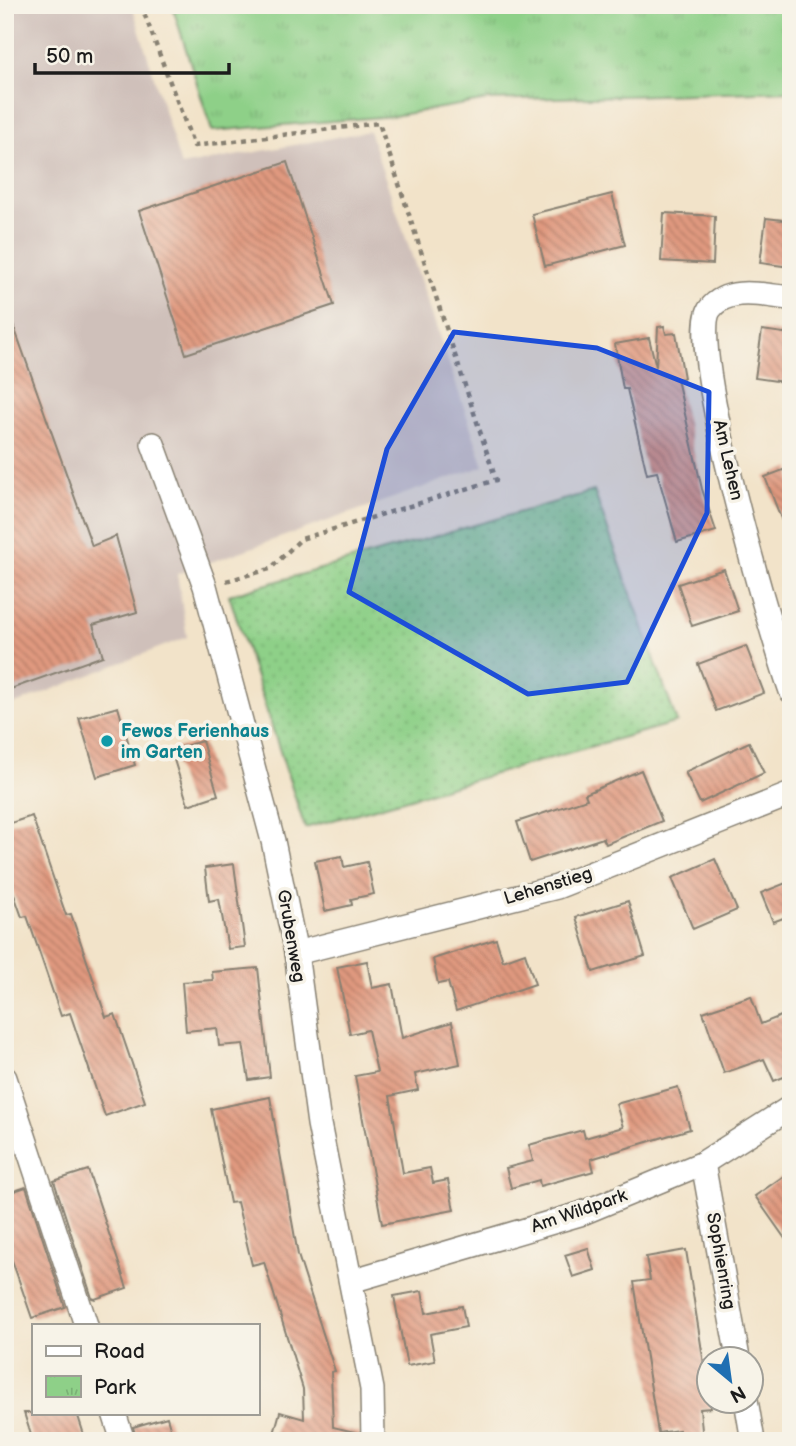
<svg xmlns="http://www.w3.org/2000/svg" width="796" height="1446" viewBox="0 0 796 1446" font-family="'Balsamiq Sans',sans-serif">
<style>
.industrial{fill:#cfc0ba}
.grass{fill:url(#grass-dots);stroke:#557652;stroke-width:2}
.park{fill:url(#park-tufts);stroke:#557652;stroke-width:2}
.building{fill:url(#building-back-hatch)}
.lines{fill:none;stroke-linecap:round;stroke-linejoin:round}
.street-casing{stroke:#878072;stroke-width:26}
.path{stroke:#878072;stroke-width:4.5;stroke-dasharray:5 5;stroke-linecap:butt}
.street{stroke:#fff;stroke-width:23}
.marked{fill:#1d4ed8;fill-opacity:0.2;stroke:#1d4ed8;stroke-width:5;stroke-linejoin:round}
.culture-dot{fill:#0f9aa8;stroke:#f7f3e8;stroke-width:2.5}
.labels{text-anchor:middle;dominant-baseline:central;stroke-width:7;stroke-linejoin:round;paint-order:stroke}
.street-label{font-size:18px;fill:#1c1c1c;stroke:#f7f3e8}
.culture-label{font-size:18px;font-weight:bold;fill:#0d838f;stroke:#f7f3e8;text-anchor:start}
</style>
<defs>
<pattern id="grass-dots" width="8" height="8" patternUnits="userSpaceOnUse" patternTransform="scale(1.75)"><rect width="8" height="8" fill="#8ed088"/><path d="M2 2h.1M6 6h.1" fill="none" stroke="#7ab275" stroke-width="1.8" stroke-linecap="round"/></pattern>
<pattern id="park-tufts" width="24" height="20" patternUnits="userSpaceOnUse" patternTransform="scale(1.75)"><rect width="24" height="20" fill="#8ed088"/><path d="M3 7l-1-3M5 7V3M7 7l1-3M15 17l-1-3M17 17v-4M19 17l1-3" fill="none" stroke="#7ab275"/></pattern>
<pattern id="building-back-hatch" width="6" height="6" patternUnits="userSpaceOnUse" patternTransform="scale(1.75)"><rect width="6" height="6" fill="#e0997f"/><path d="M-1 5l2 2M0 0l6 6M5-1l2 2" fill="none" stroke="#b57c67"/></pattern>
</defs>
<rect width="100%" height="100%" fill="#f7f3e8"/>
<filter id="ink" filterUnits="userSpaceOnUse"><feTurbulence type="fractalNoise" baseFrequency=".0143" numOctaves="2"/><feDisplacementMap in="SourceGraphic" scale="14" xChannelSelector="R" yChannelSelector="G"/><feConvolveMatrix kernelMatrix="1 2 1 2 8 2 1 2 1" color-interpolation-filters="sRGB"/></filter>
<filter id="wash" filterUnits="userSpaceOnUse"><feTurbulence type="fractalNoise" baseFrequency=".00686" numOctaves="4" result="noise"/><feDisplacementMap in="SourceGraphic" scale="28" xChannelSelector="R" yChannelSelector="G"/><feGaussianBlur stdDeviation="1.57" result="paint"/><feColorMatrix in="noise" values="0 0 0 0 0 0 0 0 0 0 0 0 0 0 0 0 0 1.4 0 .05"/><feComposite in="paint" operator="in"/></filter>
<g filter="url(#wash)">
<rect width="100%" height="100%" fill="#f2e3c9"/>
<path class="industrial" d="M5,5H132L181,166L369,131L484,466L177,574L187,637L5,708Z"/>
<path class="grass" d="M594,491L677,722L305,828L229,595Z"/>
<path class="park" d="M172,5H791V91L488,100L393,116L212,131Z"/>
<g id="blocks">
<g class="building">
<path d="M287,162L334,305L186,354L139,211Z"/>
<path d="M612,194L625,245L545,266L532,214Z"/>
<path d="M664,213L715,216L713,264L661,261Z"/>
<path d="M766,218L791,221V267L760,263Z"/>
<path d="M5,310H8L92,546L116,536L137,612L93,625L103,656L5,691Z"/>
<path d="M664,326L666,334L676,333L684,378L677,379L702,489L716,531L677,542L657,472L647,474L627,389H623L615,344L649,338L656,367L658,327Z"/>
<path d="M762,330L791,334V383L755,378Z"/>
<path d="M791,467V539H789L765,477Z"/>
<path d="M724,569L738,611L692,626L678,584Z"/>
<path d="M746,646L764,693L716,711L698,664Z"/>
<path d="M118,707L135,765L97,777L79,718Z"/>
<path d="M202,741L218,795L188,805L171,750Z"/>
<path d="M749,742L764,773L700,803L685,772Z"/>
<path d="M641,770L662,821L606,844L603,838L530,862L517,822L587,799L585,794Z"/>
<path d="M32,816L66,915L71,914L106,1017L115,1014L145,1102L105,1116L70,1013L61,1016L27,916L22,917L5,869V825Z"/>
<path d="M342,856L344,867L367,862L374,894L351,899L352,905L325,911L315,861Z"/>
<path d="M715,859L737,910L693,929L672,878Z"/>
<path d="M234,864L245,947L228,949L219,899L209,901L205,868Z"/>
<path d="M791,881V915L773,922L761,893Z"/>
<path d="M628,901L645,956L593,972L576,917Z"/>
<path d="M496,939L503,961L525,953L535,984L456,1011L448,982L438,984L433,959Z"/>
<path d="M367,961L372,988L392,984L402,1038L452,1022L460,1064L415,1074L418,1090L390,1096L403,1173L430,1168L433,1183L448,1180L454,1210L382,1224L355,1076L377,1072L368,1030L350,1034L337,967Z"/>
<path d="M258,968L270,1077L249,1080L243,1044L219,1046L217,1028L186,1031L182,982L213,980L212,972Z"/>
<path d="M751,996L761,1024L791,1012V1074L774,1081L764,1059L724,1073L703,1012Z"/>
<path d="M678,1087L690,1129L591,1159L594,1171L540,1186L539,1180L511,1188L506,1168L533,1161L529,1145L583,1130L585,1138L623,1127L616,1104Z"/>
<path d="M270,1097L298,1255L335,1371L331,1372L333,1427L359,1433V1441H272L280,1412L304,1419L303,1389L264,1262L252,1265L237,1202L230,1203L211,1109Z"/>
<path d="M88,1170L127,1288L95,1299L92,1298L54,1181Z"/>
<path d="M791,1171V1247L755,1196Z"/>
<path d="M26,1187L65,1307L32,1318L5,1240V1194Z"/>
<path d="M588,1248L595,1270L573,1277L565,1255Z"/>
<path d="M686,1250L711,1408L700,1409L703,1441H680L679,1430L658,1433L634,1282L650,1280L646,1257Z"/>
<path d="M422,1291L426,1313L462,1306L466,1327L430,1334L435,1361L407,1366L394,1296Z"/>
<path d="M24,1413H77L86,1441H33Z"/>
<path d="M167,1417L174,1441H137L133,1427Z"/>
</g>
</g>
</g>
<g filter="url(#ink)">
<use href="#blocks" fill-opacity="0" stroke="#878072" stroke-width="2"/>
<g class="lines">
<defs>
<g id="street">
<path d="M791,298C766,296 728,285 710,309C685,343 773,640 791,691"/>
<path d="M153,444L205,586L273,841L296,953L319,1124L372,1389L373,1441"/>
<path d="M296,953L557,887L791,794"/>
<path d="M5,1078L86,1325"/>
<path d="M703,1163L738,1358"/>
<path d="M351,1281L580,1214L703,1163L791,1107"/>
<path d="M746,1400L753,1441"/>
<path d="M114,1413L123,1441"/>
</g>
</defs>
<use href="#street" class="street-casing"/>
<path class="path" d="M141,5L194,146L379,123L496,480L301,539L270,569L226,581"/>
<use href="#street" class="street"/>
</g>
</g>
<path class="marked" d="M454,332L597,348L709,392L707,513L627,682L528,694L349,592L387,449Z"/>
<circle class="culture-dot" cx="107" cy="741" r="7"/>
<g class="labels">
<g class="street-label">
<text transform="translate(728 460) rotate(77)">Am Lehen</text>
<text transform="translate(548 886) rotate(-17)">Lehenstieg</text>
<text transform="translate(291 936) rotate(80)">Grubenweg</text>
<text transform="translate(579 1211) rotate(-19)">Am Wildpark</text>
<text transform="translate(721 1261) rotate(80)">Sophienring</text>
</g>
<g class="culture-label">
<text x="121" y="731">Fewos Ferienhaus<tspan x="121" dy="21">im Garten</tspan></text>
</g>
</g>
<rect width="796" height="1446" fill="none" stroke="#f7f3e8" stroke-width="28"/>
<rect x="32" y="1324" width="228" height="91" fill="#f7f3e8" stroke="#9f9d96" stroke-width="2"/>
<rect x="46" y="1346" width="35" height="10" fill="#ffffff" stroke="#9f9d96" stroke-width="2"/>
<text x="94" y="1358" font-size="21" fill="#1c1c1c">Road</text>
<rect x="46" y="1376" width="35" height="21" fill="url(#park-tufts)" stroke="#9f9d96" stroke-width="2"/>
<text x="94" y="1394" font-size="21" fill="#1c1c1c">Park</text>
<g transform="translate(730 1380) rotate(151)"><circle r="33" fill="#f7f3e8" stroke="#9f9d96" stroke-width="2"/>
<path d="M0-5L12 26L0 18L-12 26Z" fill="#1f6fb2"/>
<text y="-10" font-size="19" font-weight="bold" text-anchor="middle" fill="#1c1c1c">N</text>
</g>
<path d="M35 63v10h194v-10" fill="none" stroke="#1c1c1c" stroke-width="3.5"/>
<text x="46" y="63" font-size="21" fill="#1c1c1c" stroke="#f7f3e8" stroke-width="5" paint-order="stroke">50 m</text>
</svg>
